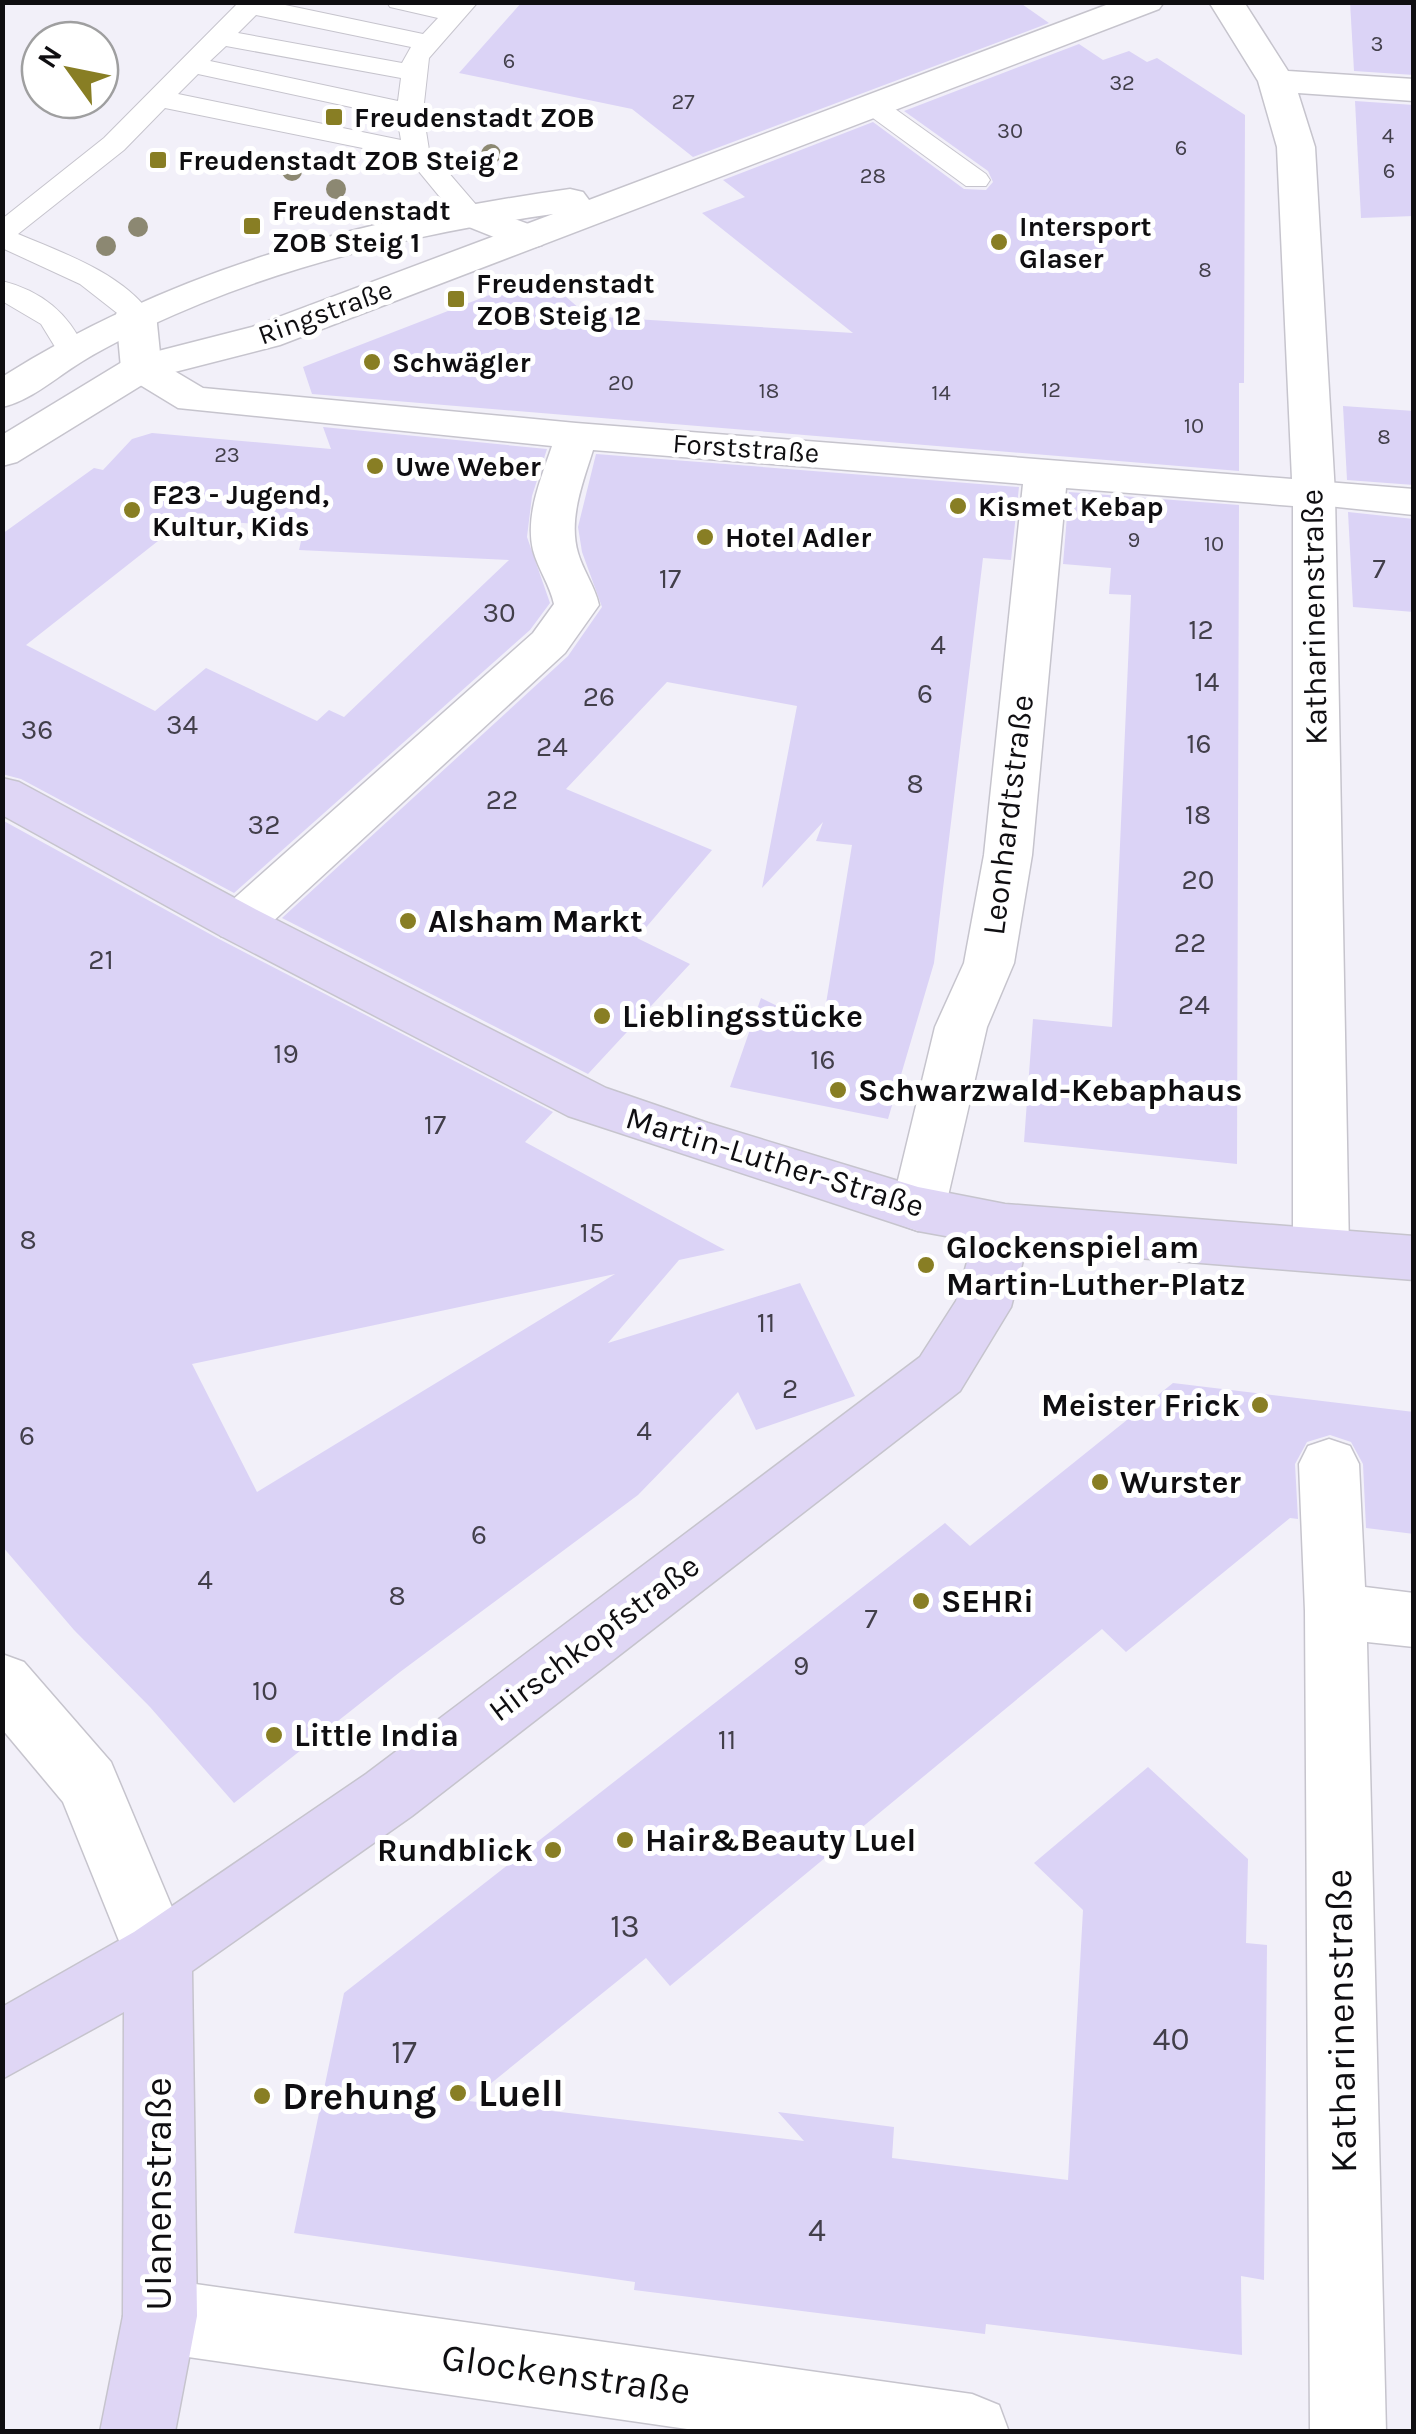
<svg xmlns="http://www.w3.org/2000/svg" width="1416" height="2434" viewBox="0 0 1416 2434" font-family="Karla,sans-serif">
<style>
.building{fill:#dbd3f6;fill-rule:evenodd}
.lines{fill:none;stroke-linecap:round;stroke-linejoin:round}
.service-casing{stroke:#c6c4cd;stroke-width:2}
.pedestrian-casing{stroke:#c6c4cd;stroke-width:3}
.minor-casing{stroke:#c6c4cd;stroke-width:3}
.tertiary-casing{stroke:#c6c4cd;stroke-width:3}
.secondary-casing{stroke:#c6c4cd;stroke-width:3}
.service{fill:#fff;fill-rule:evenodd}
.pedestrian{fill:#fff;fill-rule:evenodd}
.minor{fill:#fff;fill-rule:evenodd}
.tertiary{fill:#fff;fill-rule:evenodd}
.secondary{fill:#dfd6f5;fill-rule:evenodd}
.tree{fill:#8c8872}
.poi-dot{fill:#887e24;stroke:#fff;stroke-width:4}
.labels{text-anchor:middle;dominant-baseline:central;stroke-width:10;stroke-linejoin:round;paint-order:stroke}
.far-number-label{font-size:22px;fill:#423f4a}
.far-poi-label{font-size:28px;font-weight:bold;fill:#0f0e11;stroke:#fff;text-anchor:start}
.far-street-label{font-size:28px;fill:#0f0e11;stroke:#fff}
.number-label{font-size:28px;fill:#423f4a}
.street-label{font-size:32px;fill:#0f0e11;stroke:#fff}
.poi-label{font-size:32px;font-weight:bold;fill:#0f0e11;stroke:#fff;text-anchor:start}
.near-number-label{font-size:32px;fill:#423f4a}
.near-street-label{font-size:38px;fill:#0f0e11;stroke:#fff}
.near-poi-label{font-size:38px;font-weight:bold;fill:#0f0e11;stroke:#fff;text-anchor:start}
</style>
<rect width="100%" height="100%" fill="#f2f0f9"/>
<g class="building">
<path d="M522,2H1019L1049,23L693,157L632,109L459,73Z"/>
<path d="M1350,2H1414V75L1354,71Z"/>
<path d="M1079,44L1103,60L1129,51L1147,62L1157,58L1245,115L1244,383H1239V471L312,394L303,367L541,275L588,316L853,333L702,213L745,197L723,180L873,122L964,189L986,190L993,182L988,171L904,111Z"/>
<path d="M1355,101L1414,105V216L1361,218Z"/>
<path d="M1343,406L1414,411V485L1347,480Z"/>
<path d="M323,427L547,449L532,496L527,537L550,603L530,630L234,893L21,779L2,774V534L94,468L103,470L132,439L152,433L331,449ZM206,520L304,528L299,550L509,560L344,717L329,710L317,721L206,668L155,711L26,645L172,530Z"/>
<path d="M596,454L1019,487L1011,560L983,558L934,963L888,1119L730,1087L761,998L822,1028L852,845L816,841L823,822L762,888L797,706L667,682L566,789L712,850L637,938L690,964L588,1074L282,918L568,656L602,607L582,552L578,527Z"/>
<path d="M1069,492L1239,505L1237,1164L1024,1142L1033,1019L1112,1027L1131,595L1109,594L1111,568L1063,564Z"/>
<path d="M1348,512L1414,519V612L1353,607Z"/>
<path d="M2,820L219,939L553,1112L525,1142L725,1250L679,1260L608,1343L800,1283L855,1396L756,1430L738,1392L638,1495L400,1672L234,1803L150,1707L74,1630L2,1546ZM615,1274L257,1492L192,1364Z"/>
<path d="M1173,1383L1414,1412V1534L1366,1528L1363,1464L1351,1442L1330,1435L1307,1442L1295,1464L1298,1519L1290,1518L1126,1652L1102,1629L670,1986L646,1958L469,2101L804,2141L778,2112L894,2127L892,2158L1068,2180L1083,1910L1034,1863L1148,1767L1248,1859L1246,1943L1267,1945L1264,2280L1241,2276L1242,2355L986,2324L985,2334L634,2290L635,2282L294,2233L344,1993L945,1523L970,1546Z"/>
</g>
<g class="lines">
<defs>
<g id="service">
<path d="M239,2H271L423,34L438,18L390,7L387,2H478L429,58L423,112L429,150L478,207L482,213L478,219H458L407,157L165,108L124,150L18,234C63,253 120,272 151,314L146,320H126L80,284L2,248V219L104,138ZM256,15L411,47L402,63L238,33ZM226,46L401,78L398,101L210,61ZM198,74L397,117L401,140L178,94Z"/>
<path d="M875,99L884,101L986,174L990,180L986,186H966L866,113L862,107L866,101Z"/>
<path d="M2,281C42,291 68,313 85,349L80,355H60L41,324L2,301Z"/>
</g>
<path id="pedestrian" d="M1314,481L1414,489V515L1299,503L1293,494L1299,485Z"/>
<g id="minor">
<path d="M1209,2H1244L1288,71L1414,79V101L1298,93L1315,147L1335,494L1349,1250L1341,1266L1321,1272L1301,1266L1293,1250V506L1066,488L1032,855L1014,963L987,1027L945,1209L937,1224L918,1231L899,1224L891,1209L935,1027L964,963L984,855L1023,484L593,450C583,482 568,519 578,553C583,571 595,586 599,605L565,653L257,936L239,941L221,936L214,923L221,910L533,633L554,604C550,585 538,569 533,550C525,515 541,479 552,446L178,408L127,377L121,368L116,314L122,306L136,302L150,306L156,314L161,363L203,388L576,423L1292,479L1277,147L1258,81Z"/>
<path d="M468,202L542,229L547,237L542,245L528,249L514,245L454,221L449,213L454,205Z"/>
<path d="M1329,1439L1350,1446L1359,1464L1365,1587L1414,1593V1647L1367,1642L1386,2432H1310L1305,1611L1299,1464L1308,1446Z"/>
<path d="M2,1654L24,1662L111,1762L192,1955L182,1978L158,1987L134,1978L63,1802L2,1729Z"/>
<path d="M160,2279L972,2394L999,2405L1009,2432H708L160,2353L134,2342L123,2316L134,2290Z"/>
</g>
<path id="tertiary" d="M1114,2H1164L1159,9L280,345L155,377L17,462L2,466V435L127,359L252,327L553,214C413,234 277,266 149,326C124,338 98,351 75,366C52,381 29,401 2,407V377C176,267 369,217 570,189L583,192L589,200Z"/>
<path id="secondary" d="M2,778L19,782L257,910L606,1088L708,1123L918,1187L1005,1204L1414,1236V1280L1026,1249L1011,1307L960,1391L412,1816L192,1971L197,2316L175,2432H100L123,2316L124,2012L2,2079V2007L134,1932L366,1774L920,1357L956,1301L973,1241L918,1231L568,1116L221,936L2,815Z"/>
</defs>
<use href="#service" class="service-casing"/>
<use href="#pedestrian" class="pedestrian-casing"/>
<use href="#minor" class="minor-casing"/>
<use href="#tertiary" class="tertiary-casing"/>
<use href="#secondary" class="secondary-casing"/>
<use href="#service" class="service"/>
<use href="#pedestrian" class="pedestrian"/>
<use href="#minor" class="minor"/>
<use href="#tertiary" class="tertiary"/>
<use href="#secondary" class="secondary"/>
</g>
<g class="tree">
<circle cx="491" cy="154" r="10"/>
<circle cx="292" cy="171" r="10"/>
<circle cx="336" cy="189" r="10"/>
<circle cx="138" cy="227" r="10"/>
<circle cx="106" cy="246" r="10"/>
</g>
<g class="poi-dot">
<rect x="324" y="107" width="20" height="20" rx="5"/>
<rect x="148" y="150" width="20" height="20" rx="5"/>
<rect x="242" y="216" width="20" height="20" rx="5"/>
<circle cx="999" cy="242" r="10"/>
<rect x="446" y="289" width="20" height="20" rx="5"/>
<circle cx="372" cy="362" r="10"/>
<circle cx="375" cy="466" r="10"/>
<circle cx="958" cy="506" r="10"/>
<circle cx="132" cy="510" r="10"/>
<circle cx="705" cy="537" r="10"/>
<circle cx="408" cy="921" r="10"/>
<circle cx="602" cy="1016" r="10"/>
<circle cx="838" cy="1090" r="10"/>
<circle cx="926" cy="1265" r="10"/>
<circle cx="1260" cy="1405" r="10"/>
<circle cx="1100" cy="1482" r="10"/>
<circle cx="921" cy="1601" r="10"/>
<circle cx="274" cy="1735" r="10"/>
<circle cx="625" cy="1840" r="10"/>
<circle cx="553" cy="1850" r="10"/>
<circle cx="458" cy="2093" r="10"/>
<circle cx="262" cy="2096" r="10"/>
</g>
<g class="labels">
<g class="far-number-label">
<text x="1377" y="44">3</text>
<text x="509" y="61">6</text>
<text x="1122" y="83">32</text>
<text x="683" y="102">27</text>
<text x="1010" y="131">30</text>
<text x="1388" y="136">4</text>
<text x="1181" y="148">6</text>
<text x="1389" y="171">6</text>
<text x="873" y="176">28</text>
<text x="1205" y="270">8</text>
<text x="621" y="383">20</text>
<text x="1051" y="390">12</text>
<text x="769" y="391">18</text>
<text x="941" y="393">14</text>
<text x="1194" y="426">10</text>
<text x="1384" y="437">8</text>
<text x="227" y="455">23</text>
<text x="1134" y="540">9</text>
<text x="1214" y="544">10</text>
</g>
<g class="far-poi-label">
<text x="354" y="117">Freudenstadt ZOB</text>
<text x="178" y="160">Freudenstadt ZOB Steig 2</text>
<text x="272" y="210">Freudenstadt<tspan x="272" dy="32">ZOB Steig 1</tspan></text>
<text x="1019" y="226">Intersport<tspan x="1019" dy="32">Glaser</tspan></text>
<text x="476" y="283">Freudenstadt<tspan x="476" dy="32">ZOB Steig 12</tspan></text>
<text x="392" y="362">Schwägler</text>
<text x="395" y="466">Uwe Weber</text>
<text x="152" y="494">F23 - Jugend,<tspan x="152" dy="32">Kultur, Kids</tspan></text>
<text x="978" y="506">Kismet Kebap</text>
<text x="725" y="537">Hotel Adler</text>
</g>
<g class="far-street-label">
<text transform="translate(325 312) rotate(-20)">Ringstraße</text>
<text transform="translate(746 448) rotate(4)">Forststraße</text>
</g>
<g class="number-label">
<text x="1379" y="568">7</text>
<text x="670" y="578">17</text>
<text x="499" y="612">30</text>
<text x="1201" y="629">12</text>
<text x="938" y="644">4</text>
<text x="1207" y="681">14</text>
<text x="925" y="693">6</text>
<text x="599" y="696">26</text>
<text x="182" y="724">34</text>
<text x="37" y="729">36</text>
<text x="1199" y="743">16</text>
<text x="552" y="746">24</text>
<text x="915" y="783">8</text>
<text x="502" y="799">22</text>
<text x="1198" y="814">18</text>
<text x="264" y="824">32</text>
<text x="1198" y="879">20</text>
<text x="1190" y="942">22</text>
<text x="101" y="959">21</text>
<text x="1194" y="1004">24</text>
<text x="286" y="1053">19</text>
<text x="823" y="1059">16</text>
<text x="435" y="1124">17</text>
<text x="592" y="1232">15</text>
<text x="28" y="1239">8</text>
<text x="766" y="1322">11</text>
<text x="790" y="1388">2</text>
<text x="644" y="1430">4</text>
<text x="27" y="1435">6</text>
<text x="479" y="1534">6</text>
<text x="205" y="1579">4</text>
<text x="397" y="1595">8</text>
<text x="871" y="1618">7</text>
<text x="801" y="1665">9</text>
<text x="265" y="1690">10</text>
<text x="727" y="1739">11</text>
</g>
<g class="street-label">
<text transform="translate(1314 617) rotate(-91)">Katharinenstraße</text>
<text transform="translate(1008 815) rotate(-83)">Leonhardtstraße</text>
<text transform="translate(775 1162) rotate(17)">Martin-Luther-Straße</text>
<text transform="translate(594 1638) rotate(-37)">Hirschkopfstraße</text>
</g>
<g class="poi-label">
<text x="428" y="921">Alsham Markt</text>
<text x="622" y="1016">Lieblingsstücke</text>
<text x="858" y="1090">Schwarzwald-Kebaphaus</text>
<text x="946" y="1247">Glockenspiel am<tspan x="946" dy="37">Martin-Luther-Platz</tspan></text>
<text x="1240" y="1405" text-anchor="end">Meister Frick</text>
<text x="1120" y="1482">Wurster</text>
<text x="941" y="1601">SEHRi</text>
<text x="294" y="1735">Little India</text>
<text x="645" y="1840">Hair&amp;Beauty Luel</text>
<text x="533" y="1850" text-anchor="end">Rundblick</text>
</g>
<g class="near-number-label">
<text x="625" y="1926">13</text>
<text x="1171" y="2039">40</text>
<text x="404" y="2052">17</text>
<text x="817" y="2230">4</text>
</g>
<g class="near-street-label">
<text transform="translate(1341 2021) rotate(-91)">Katharinenstraße</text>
<text transform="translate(158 2194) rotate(-90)">Ulanenstraße</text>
<text transform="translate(566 2374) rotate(8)">Glockenstraße</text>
</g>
<g class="near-poi-label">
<text x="478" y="2093">Luell</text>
<text x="282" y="2096">Drehung</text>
</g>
</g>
<rect width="1416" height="2434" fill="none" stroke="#0f0e11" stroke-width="10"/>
<g transform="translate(70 70) rotate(303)"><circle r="48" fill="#ffffff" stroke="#9f9fa0" stroke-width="2.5"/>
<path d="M0-8L18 38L0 25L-18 38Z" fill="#887e24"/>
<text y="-15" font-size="28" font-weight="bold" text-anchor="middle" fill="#0f0e11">N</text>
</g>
</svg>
